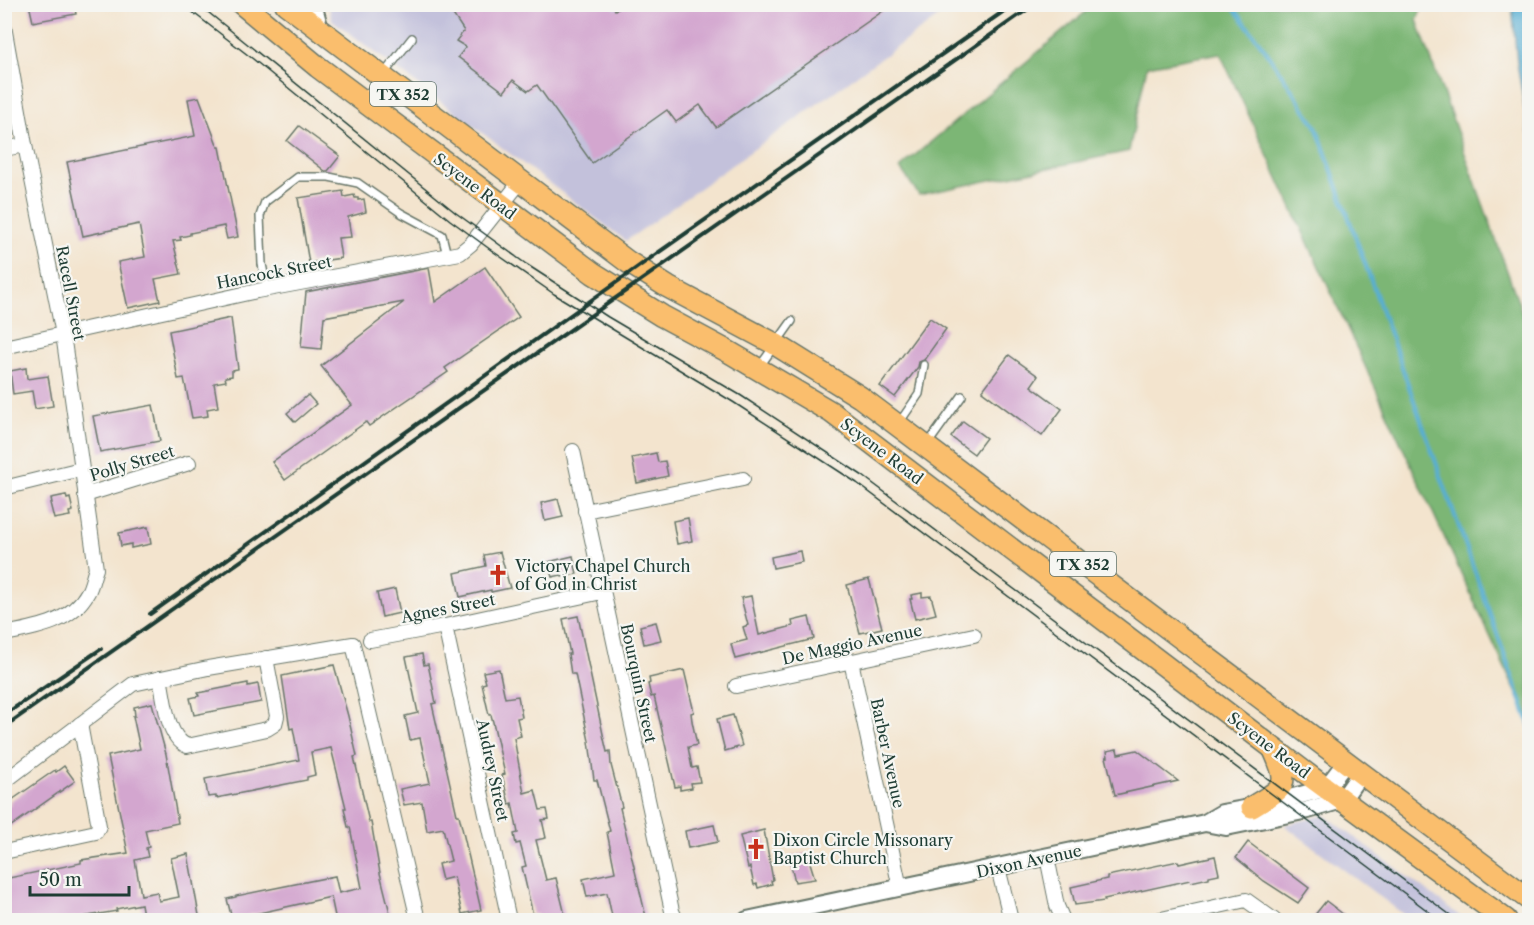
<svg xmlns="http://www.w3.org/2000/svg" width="1534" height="925" viewBox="0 0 1534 925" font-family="'Libre Caslon Text',serif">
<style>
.industrial{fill:#c3c1db}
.forest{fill:#7bb675;stroke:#4d7a54;stroke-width:1.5}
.water{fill:#56aed3;stroke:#3a7684;stroke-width:1.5}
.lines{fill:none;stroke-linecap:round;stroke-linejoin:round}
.stream{stroke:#56aed3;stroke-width:4}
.building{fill:#d3a6cf}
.service-casing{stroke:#69776a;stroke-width:10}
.minor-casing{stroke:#69776a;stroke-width:16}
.tertiary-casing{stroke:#69776a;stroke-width:20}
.primary-casing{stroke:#69776a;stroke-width:24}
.service{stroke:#fff;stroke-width:7}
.minor{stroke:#fff;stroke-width:14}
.tertiary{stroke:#fff;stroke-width:16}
.primary{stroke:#fabe6d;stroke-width:21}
.tram{stroke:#1f3d34;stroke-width:1.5}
.rail{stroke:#1f3d34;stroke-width:4}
.labels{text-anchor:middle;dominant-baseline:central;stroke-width:4.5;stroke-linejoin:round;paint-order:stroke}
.shield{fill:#f6f6f2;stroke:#60746d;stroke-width:1.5}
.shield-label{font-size:15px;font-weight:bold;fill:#1f3d34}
.street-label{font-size:16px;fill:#1f3d34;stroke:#f6f6f2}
.poi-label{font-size:16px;fill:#1f3d34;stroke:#f6f6f2;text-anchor:start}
</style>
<rect width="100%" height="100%" fill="#f6f6f2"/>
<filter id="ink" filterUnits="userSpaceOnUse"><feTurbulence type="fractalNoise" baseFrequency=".0167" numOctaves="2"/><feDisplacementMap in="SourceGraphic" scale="12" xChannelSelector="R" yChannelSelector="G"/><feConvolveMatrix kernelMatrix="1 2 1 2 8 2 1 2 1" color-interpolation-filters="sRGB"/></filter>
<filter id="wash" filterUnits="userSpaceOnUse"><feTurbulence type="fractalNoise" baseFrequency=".008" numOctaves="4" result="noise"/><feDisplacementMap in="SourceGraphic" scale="24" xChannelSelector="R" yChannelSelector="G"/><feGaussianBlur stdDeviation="1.35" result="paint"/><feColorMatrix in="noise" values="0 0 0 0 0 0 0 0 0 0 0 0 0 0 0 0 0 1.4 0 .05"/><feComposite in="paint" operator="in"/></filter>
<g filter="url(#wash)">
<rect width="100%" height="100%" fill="#f3e4ce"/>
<g class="industrial">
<path d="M328,5H955L626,241L332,20Z"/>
<path d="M1325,815L1465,920H1411L1284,825Z"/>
</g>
<path class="forest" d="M1094,5H1423L1417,20L1529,332V720L1220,53L1147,66L1129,151L919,195L900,168Z"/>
<path class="water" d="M1512,5H1529V135L1517,63Z"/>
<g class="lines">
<path class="stream" d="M1231,4L1266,51L1316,126L1530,726"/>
</g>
<g id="blocks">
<g class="building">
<path d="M29,4H74L76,14L33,22Z"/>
<path d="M446,4H612L615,10L626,4H893L716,127L700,105L676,122L667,110L592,163L537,85L528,91L513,80L504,92L458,57L466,47L456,41L464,31Z"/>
<path d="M199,97L218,147H220L238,237L227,239L224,226L190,233V235L180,237L181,240L173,241L181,274L155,279L160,301L128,308L118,262L145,257L139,224L83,236L67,162L195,136L188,99Z"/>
<path d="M299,126L340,156L328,171H325L287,141Z"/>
<path d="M343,191L344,197L354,195L355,198H358V200L364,199L366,212L348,217L351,237L338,238L341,258L309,263L298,198Z"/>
<path d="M485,267L519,317L445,368L448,372L369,426L366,422L285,480L272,462L352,405L321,366L404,302L324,317L321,349L301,347L306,292L429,268L435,302Z"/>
<path d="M231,318L238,369L232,370V376L225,377L226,381L214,383L218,407L207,409L208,416L192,418L184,378L178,379L169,331Z"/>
<path d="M930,318L946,329L924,360L919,362L918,367L895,397L880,386Z"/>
<path d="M1009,355L1038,376L1031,386L1062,409L1042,436L982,391Z"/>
<path d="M26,368L27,379L48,376L53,406L35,409L32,391L13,394L10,371Z"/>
<path d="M308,395L316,404L295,422L287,413Z"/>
<path d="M153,405L160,441L100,452L93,416Z"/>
<path d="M963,421L986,438L974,454L951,437Z"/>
<path d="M656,453L658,462L665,461L668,476L637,483L632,458Z"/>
<path d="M66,495L67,499L70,498L73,511L69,512L70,516L54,519L50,503H52L51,498Z"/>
<path d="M558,499L563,517L545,521L541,503Z"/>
<path d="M688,518L692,541L677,544L673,521Z"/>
<path d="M148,527L151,544L131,548V544L121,546L119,533Z"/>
<path d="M800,551L802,562L773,568L771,557Z"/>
<path d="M500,552L510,588L491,592V590L460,597L455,573L486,566L484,555Z"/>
<path d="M573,556L577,574L562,577L561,575L552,577L548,562Z"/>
<path d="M869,579L882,628L860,633L847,585Z"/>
<path d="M395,589L400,613L382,617L377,593Z"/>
<path d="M922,593V597L931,596L936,614L915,619L910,599H912L911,595Z"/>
<path d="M751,596L759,635L793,626L792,621L809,617L814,639L735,659L731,644L747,640L743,627L748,625L741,598Z"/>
<path d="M578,616L604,739L607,752L610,751L611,765L622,807L620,808L647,921H613L607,893L587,897L583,879L615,872L607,832L610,831L597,780H594L589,741L575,674H571L568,654H570L563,619Z"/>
<path d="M656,622L661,640L644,644L640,626Z"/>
<path d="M422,654L424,665L428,664L436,703L432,704L457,815H459L481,910L462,914L454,877L442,880L438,864L451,861L443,828L427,831L422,802L404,805L400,789L430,783L420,738L410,740L405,716L418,713L406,657Z"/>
<path d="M334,665L348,716L357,756L354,757L369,822H371L380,873L392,921H336L331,897L232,919L227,899L236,897V896L335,876L339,893L362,888L350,827H348L344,808H346L331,748L311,752L315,775L307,777V780L216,798V796L208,797L205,779L299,760L293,728L290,729L282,676Z"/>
<path d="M499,669L505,698L518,696L522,717L517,718L521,736L514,738L524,793L535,790L540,810L547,809L549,819L542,820L546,838L536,840L546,880L556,878L565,915L540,921H538L537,914L533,915L522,867L526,866L520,843L516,844L514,834L518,833L512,803L509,804L502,775L505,774L500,753L493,722L491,715H489L482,684L486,683L483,672Z"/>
<path d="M684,670L694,712L691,713L692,721L697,745L688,747L692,768L697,767L700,782L691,783L692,788L680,790V786L675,787L654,696L651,697L648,684L650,683L649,678Z"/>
<path d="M248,683V686L258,684L261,702L194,715L190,698L199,696L198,693Z"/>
<path d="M152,703L166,754L178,823L145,830L149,847L146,848L148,857L135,860L141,895L157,892L159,901L179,897L171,858L188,854L200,921H144L141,904L116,909L117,911L59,921H4V879L81,863V860L128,853L108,756L140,749L133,716H135L134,707Z"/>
<path d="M733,715L742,746L725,751L717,719Z"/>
<path d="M1117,749L1118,754L1137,750L1178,781L1115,795L1106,757H1108L1107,751Z"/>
<path d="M64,766L75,781L4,831V808L11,804L9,802L55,770L56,772Z"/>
<path d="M714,825L718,842L688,848L685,831Z"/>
<path d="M764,830L773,880L771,881L772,884L758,888L757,884L754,885L750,867L748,868L740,836Z"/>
<path d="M1248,842L1309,888L1298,903L1264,881L1236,858Z"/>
<path d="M807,853L815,879L795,882L789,857Z"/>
<path d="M1215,856L1219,874L1209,876V878L1191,882L1190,880L1104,899L1105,901L1075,905L1071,887L1107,879V876L1178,861L1179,864Z"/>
<path d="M1326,901L1352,921H1320L1314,916Z"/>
</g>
</g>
</g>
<g filter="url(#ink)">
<use href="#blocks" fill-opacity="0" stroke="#69776a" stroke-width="1.5"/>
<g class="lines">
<defs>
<g id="service">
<path d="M364,99L412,38"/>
<path d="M267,289L262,264L260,216L265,202L298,177H329L358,183L401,213L442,235L447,255"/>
<path d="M760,366L792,321"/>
<path d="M899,423L919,394L924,365"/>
<path d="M927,445L962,396"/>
</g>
<g id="minor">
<path d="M4,26L25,145L63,334L96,569C93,576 92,585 88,592C71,623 36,628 4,634"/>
<path d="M4,149L25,145"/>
<path d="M4,347L257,291L460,253L471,244L520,182"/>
<path d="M573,451L672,911L676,920"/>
<path d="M4,488L81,469"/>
<path d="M85,495L189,463"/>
<path d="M585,511L743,479"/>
<path d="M445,626L509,920"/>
<path d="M370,640L445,626L602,592"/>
<path d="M851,661L900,888"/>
<path d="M160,678C165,700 166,736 187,746L267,729L275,724L277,716L266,658"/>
<path d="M736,686L974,635"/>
<path d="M4,782L133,684L208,668L353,644L418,920"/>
<path d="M4,852L96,832L99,826L80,724"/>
<path d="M1047,857L1057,906L1063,920"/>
<path d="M998,868L1011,920"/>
<path d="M1157,920L1246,900L1274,920"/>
</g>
<g id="tertiary">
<path d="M313,4L321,33"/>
<path d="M1205,823L1226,827L1308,810L1342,800L1361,773"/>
<path d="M747,920L1205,823L1222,813L1265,805L1326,788L1346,762"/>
</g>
<g id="primary">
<path d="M242,4L318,67L593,273L662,316L729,352L831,412L1315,780L1506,920"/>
<path d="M286,4L628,262L668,287L775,344L860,397L1530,900"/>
<path d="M1252,807C1284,787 1291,788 1274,750"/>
</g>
</defs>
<use href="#service" class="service-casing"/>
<use href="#minor" class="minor-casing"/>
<use href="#tertiary" class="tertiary-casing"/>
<use href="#primary" class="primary-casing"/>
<use href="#service" class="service"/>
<use href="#minor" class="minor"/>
<use href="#tertiary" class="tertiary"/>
<use href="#primary" class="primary"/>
<g class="tram">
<path d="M182,4L253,59L450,220L491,250L554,294L733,402L857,483L1440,920"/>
<path d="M198,4L456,213L526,264L608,317L740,395L863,476L1457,920"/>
</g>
<g class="rail">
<path d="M150,614L652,257L1014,4"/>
<path d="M4,715L101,649"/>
<path d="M4,727L1035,4"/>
</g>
</g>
</g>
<defs>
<symbol id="church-bare" viewBox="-9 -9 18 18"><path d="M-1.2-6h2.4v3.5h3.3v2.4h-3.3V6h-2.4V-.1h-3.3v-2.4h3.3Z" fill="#c8321e" stroke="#f6f6f2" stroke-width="2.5" paint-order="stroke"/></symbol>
</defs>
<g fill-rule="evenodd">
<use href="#church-bare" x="483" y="560" width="30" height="30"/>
<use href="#church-bare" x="741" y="834" width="30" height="30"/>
</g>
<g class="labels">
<g class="shield">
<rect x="370" y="82" width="66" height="24" rx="4.5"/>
<rect x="1050" y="552" width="66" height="24" rx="4.5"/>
</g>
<g class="shield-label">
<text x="403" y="94">TX 352</text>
<text x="1083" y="564">TX 352</text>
</g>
<g class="street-label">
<text transform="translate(475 186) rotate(37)">Scyene Road</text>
<text transform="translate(274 272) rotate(-11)">Hancock Street</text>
<text transform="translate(71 293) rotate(79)">Racell Street</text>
<text transform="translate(882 451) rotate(37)">Scyene Road</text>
<text transform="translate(132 463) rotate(-17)">Polly Street</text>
<text transform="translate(448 608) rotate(-11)">Agnes Street</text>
<text transform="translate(852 644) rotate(-12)">De Maggio Avenue</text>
<text transform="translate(639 683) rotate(78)">Bourquin Street</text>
<text transform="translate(1269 745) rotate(37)">Scyene Road</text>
<text transform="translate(888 753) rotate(78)">Barber Avenue</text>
<text transform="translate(493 770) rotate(78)">Audrey Street</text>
<text transform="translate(1029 861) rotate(-12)">Dixon Avenue</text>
</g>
<g class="poi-label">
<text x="515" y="566">Victory Chapel Church<tspan x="515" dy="18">of God in Christ</tspan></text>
<text x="773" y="840">Dixon Circle Missonary<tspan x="773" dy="18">Baptist Church</tspan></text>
</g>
</g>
<rect width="1534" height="925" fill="none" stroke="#f6f6f2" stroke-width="24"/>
<path d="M30 886v9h99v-9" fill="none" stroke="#1f3d34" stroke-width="3"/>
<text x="39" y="886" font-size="18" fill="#1f3d34" stroke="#f6f6f2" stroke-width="4.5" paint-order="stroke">50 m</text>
</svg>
